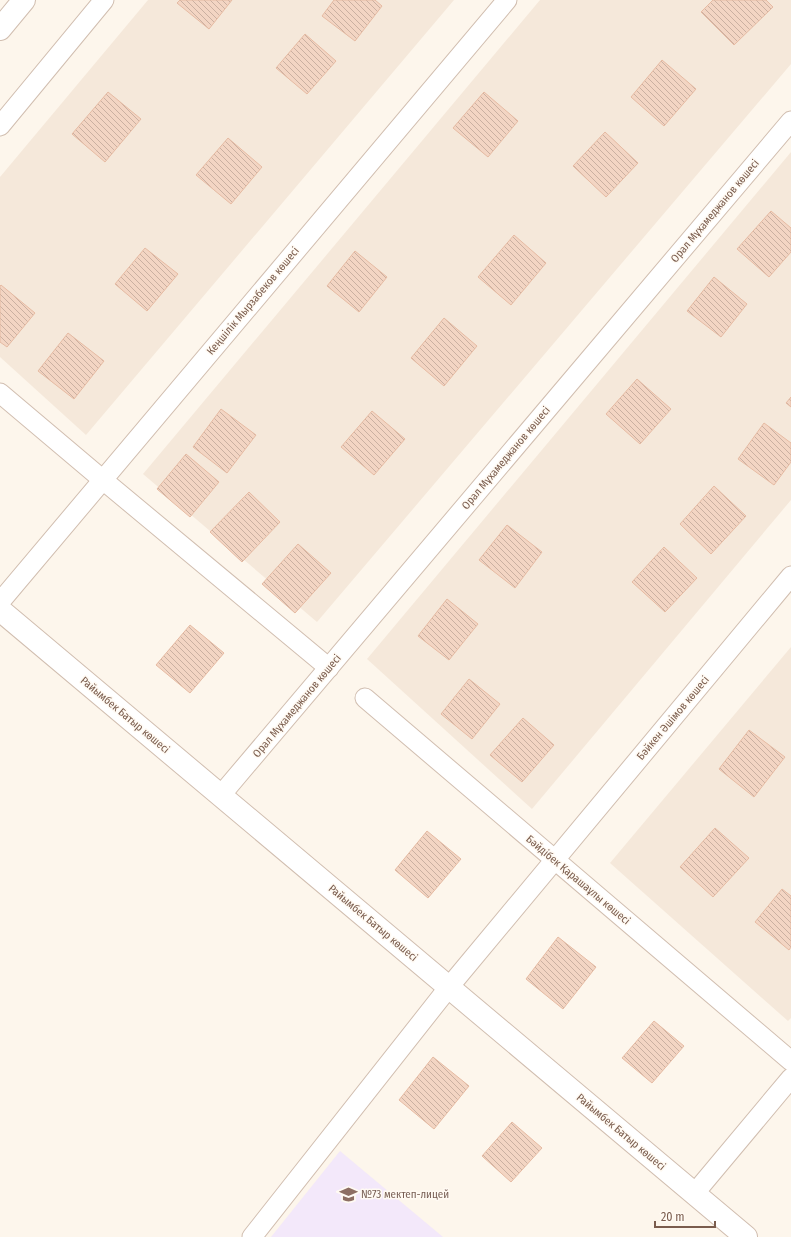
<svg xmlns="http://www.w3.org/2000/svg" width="791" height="1237" viewBox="0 0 791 1237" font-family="'Fira Sans Condensed',sans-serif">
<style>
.residential{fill:#f5e8da}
.education{fill:#f3e8fa}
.building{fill:url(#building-back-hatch);stroke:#e6bba3}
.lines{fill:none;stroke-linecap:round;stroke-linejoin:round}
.minor-casing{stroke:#d1beb0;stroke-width:21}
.tertiary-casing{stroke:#d1beb0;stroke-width:24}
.minor{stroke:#fff;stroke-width:19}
.tertiary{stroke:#fff;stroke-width:22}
.labels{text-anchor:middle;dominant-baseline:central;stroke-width:3;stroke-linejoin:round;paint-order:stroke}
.street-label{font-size:11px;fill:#7a5c4d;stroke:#fffaf3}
.education-label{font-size:11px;fill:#785e54;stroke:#fffaf3;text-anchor:start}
</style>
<defs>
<pattern id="building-back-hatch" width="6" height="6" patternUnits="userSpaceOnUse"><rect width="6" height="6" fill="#f3d5c3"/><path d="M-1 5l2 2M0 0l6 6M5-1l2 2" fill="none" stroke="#cab0a1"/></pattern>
</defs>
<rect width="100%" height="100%" fill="#fdf6ec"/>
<g class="residential">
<path d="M148,0H454L86,435L0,357V177Z"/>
<path d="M540,0H791V64L317,622L143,474Z"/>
<path d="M791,152V500L532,809L367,659Z"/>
<path d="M791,647V1018L788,1021L610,863Z"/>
</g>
<path class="education" d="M340,1151L443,1237H271Z"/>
<g class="building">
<path d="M180,0H232L209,29L177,3Z"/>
<path d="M334,0H375L382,6L355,41L322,16Z"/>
<path d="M713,0H766L773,7L734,45L701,12Z"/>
<path d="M305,34L336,61L307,94L276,68Z"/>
<path d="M662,60L696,89L664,126L631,97Z"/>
<path d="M108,92L141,119L105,162L72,134Z"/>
<path d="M484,92L518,121L488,157L453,128Z"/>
<path d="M605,132L638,163L606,197L573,166Z"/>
<path d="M228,138L262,167L231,204L196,175Z"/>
<path d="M771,211L791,228V252L769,277L737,249Z"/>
<path d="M514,235L546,263L511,305L478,277Z"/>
<path d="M145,248L178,274L147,311L115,284Z"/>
<path d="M355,251L387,277L359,312L327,286Z"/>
<path d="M714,277L747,304L721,337L687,311Z"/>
<path d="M1,285L35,313L7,347L0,342V286Z"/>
<path d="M444,318L477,346L444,386L411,358Z"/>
<path d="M68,333L104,361L74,399L38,371Z"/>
<path d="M637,379L671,409L640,444L606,414Z"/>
<path d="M791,397V407L786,403Z"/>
<path d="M221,409L256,435L227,473L193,447Z"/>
<path d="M372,411L405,439L374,475L341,447Z"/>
<path d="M764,423L791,443V462L774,485L738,459Z"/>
<path d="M186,454L219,482L190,517L157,489Z"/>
<path d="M714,486L746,516L711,554L680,524Z"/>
<path d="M249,492L280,522L242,562L210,532Z"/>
<path d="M507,525L542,552L515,588L479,560Z"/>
<path d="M298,544L331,573L295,613L262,584Z"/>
<path d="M664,547L697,578L665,612L632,582Z"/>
<path d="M447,599L478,624L449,660L418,636Z"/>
<path d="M190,625L224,653L190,693L156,665Z"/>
<path d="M469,679L500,704L472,739L441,714Z"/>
<path d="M523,718L554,745L522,782L490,755Z"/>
<path d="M749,730L785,757L754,797L719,769Z"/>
<path d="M715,828L749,858L713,897L680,867Z"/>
<path d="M427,831L461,859L428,898L395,870Z"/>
<path d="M782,889L791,896V947L789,950L755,922Z"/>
<path d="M558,937L596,967L563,1009L526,979Z"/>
<path d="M654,1021L684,1046L652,1083L622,1058Z"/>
<path d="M433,1057L469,1086L434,1129L399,1100Z"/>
<path d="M512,1122L542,1148L511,1182L482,1156Z"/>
</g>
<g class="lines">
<defs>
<g id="minor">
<path d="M0,126L104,0"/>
<path d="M0,393L103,480L329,668"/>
<path d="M0,602L507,0"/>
<path d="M365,698L791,1061"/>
<path d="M221,795L791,121"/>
<path d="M694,1194L791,1078"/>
<path d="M252,1237L449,987L791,576"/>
</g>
<g id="tertiary">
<path d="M0,29L24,0"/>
<path d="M0,610L746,1237"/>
</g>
</defs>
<use href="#minor" class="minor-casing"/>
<use href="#tertiary" class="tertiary-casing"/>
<use href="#minor" class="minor"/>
<use href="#tertiary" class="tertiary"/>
</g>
<defs>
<symbol id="school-bare" viewBox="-9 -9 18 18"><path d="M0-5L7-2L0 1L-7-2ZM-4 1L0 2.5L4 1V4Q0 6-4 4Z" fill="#8d6e63" stroke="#fffaf3" stroke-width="2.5" paint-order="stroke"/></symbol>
</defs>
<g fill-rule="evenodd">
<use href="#school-bare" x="336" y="1182" width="25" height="25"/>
</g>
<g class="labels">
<g class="street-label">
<text transform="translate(715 211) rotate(-50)">Орал Мұхамеджанов көшесі</text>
<text transform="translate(253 301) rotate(-50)">Кеңшілік Мырзабеков көшесі</text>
<text transform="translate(506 458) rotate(-50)">Орал Мұхамеджанов көшесі</text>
<text transform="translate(297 706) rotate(-50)">Орал Мұхамеджанов көшесі</text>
<text transform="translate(125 715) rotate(40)">Райымбек Батыр көшесі</text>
<text transform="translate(673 718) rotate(-50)">Бәйкен Әшімов көшесі</text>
<text transform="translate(578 880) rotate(40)">Бәйдібек Қарашаұлы көшесі</text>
<text transform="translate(373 923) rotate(40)">Райымбек Батыр көшесі</text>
<text transform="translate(621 1132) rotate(40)">Райымбек Батыр көшесі</text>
</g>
<g class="education-label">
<text x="361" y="1194">№73 мектеп-лицей</text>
</g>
</g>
<path d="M655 1221v6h60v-6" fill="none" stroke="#7a5c4d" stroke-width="2"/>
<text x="661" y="1221" font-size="12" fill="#7a5c4d" stroke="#fffaf3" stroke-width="3" paint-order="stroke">20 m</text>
</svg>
